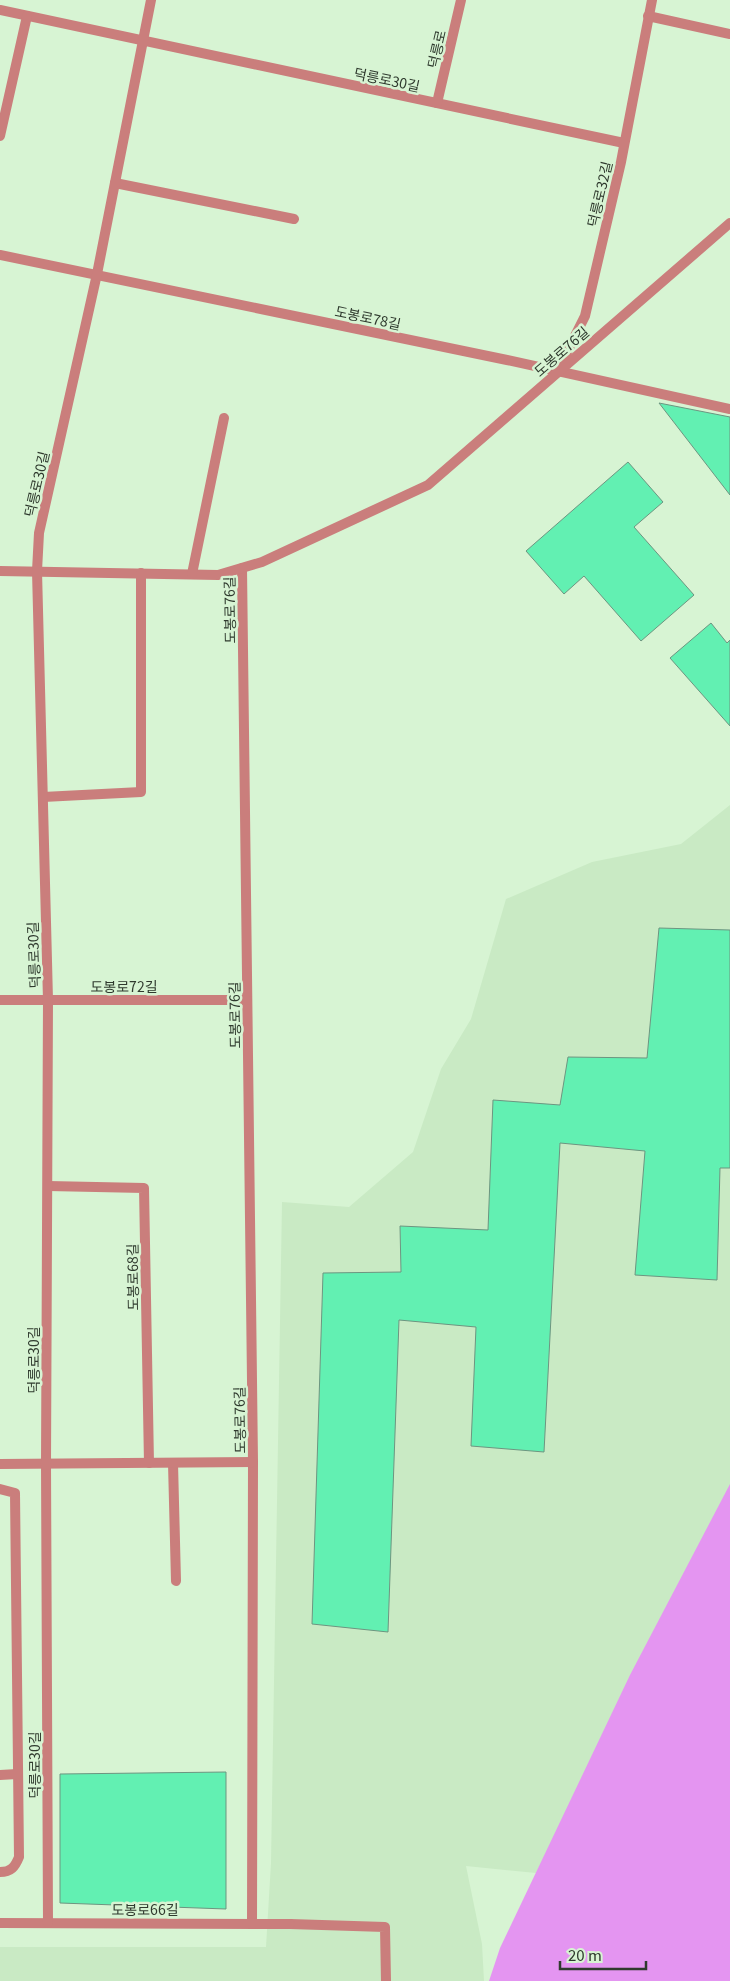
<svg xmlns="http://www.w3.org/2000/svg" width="730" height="1981" viewBox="0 0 730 1981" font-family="Georgia,'Noto Sans KR',serif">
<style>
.built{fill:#c9eac4}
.forest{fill:#e495f1}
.building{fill:#62f0b2;stroke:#6d9580}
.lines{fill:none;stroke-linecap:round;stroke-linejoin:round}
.lane{stroke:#ca7e7c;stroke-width:10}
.street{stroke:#ca7e7c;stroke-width:10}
.labels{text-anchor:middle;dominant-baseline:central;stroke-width:5;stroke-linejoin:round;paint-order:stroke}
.street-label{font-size:14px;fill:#2f3a2e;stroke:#d7f4d3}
</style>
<rect width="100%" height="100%" fill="#d7f4d3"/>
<path class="built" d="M730,805V1496L536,1873L466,1866L482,1944L484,1981H0V1947H266L271,1863L282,1202L349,1207L413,1152L441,1069L471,1019L506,899L592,862L681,844Z"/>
<path class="forest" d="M730,1484V1981H489L500,1948L630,1675Z"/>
<g class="building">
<path d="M659,403L730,417V495Z"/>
<path d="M628,462L663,502L634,527L694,595L641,641L584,576L564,594L526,551Z"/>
<path d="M711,623L727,643L730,640V726L670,658Z"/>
<path d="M659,928L730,930V1168H720L717,1280L635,1275L645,1151L560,1143L544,1452L471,1446L476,1327L399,1320L388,1632L312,1624L323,1273L401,1272L400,1226L488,1230L493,1100L560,1105L568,1057L647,1058Z"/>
<path d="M226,1772V1909L60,1903V1774Z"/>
</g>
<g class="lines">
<g class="lane">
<path d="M0,1489L15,1493L19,1857C15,1867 11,1872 0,1872"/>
<path d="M0,1775L17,1774"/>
<path d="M290,1924L385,1927L386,1981"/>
</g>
<g class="street">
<path d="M0,10L624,143"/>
<path d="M648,16L730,34"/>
<path d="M437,103L461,0"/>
<path d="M0,136L27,16"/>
<path d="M115,183L294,219"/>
<path d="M0,255L507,360L730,409"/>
<path d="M560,366L585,316L621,162L652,0"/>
<path d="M242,568L253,1462L252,1924"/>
<path d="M0,571L218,575L262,562L428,485L730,223"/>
<path d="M192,574L224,418"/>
<path d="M43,797L141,792V573"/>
<path d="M0,1000H247"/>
<path d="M48,1186L144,1188L149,1463"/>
<path d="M173,1463L176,1581"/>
<path d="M0,1464L253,1462"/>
<path d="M0,1923L290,1924"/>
<path d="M48,1923L46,1464L48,1000L37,571L39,533L97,274L151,0"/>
</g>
</g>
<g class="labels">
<g class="street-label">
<text transform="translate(436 49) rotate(-77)">덕릉로</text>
<text transform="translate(387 79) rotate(12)">덕릉로30길</text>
<text transform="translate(599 194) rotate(-77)">덕릉로32길</text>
<text transform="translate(368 317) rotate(12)">도봉로78길</text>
<text transform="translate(561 351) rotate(-41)">도봉로76길</text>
<text transform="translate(36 484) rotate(-77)">덕릉로30길</text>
<text transform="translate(229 610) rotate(-91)">도봉로76길</text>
<text transform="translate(33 955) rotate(-92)">덕릉로30길</text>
<text x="124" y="986">도봉로72길</text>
<text transform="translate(234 1015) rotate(-91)">도봉로76길</text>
<text transform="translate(132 1277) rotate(-91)">도봉로68길</text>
<text transform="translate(33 1360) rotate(-90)">덕릉로30길</text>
<text transform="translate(239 1420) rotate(-91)">도봉로76길</text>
<text transform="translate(34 1765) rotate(-90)">덕릉로30길</text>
<text x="145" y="1909">도봉로66길</text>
</g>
</g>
<path d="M560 1961v8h86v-8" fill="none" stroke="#2f3a2e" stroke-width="2.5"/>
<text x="568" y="1961" font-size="15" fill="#2f3a2e" stroke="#d7f4d3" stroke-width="4" paint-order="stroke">20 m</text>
</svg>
